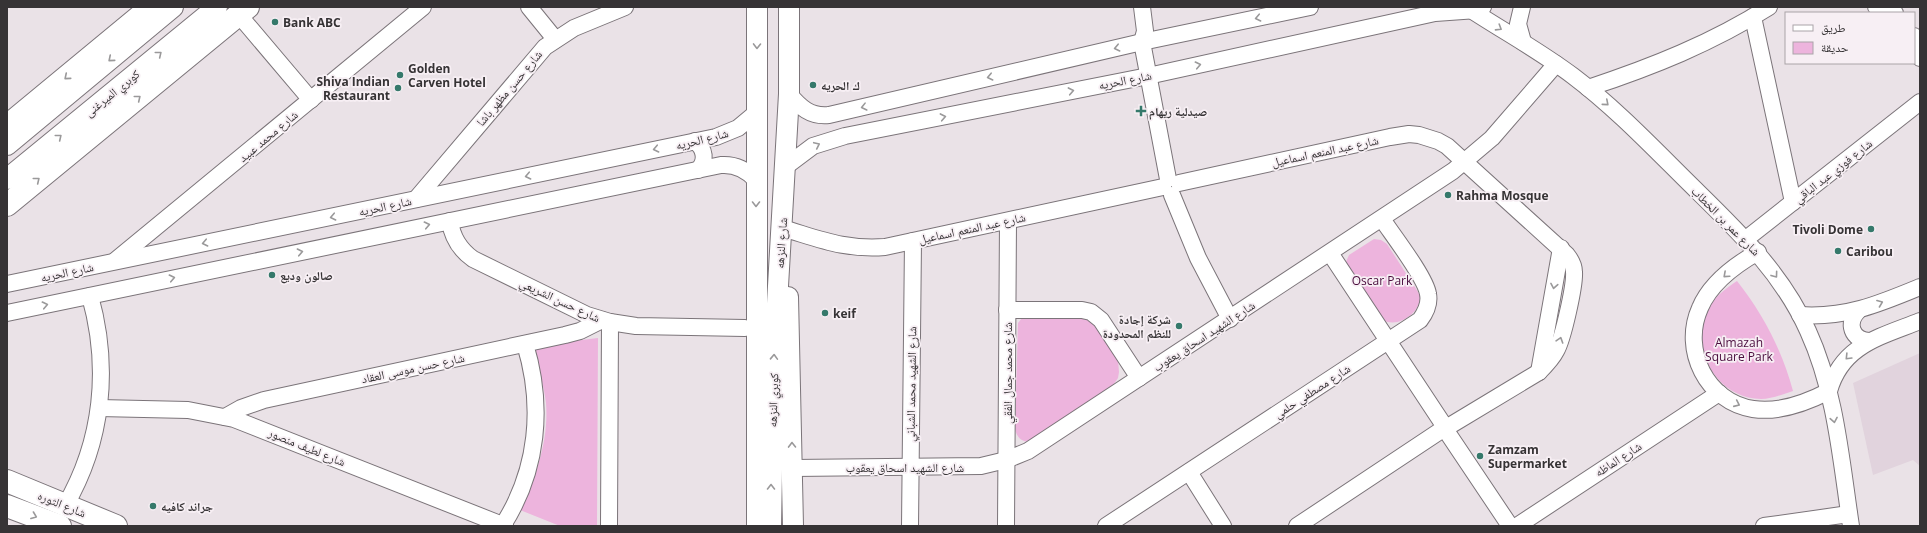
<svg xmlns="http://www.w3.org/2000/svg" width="1927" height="533" viewBox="0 0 1927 533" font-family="'Open Sans','Noto Naskh Arabic',sans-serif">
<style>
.built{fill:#e1d3dd}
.green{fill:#edb4dd}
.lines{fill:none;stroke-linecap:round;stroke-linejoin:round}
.minor-casing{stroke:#7b7479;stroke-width:18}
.major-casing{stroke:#7b7479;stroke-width:22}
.highway-casing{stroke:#7b7479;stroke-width:24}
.minor{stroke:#fff;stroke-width:16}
.major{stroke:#fff;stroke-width:20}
.highway{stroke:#fff;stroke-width:22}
.oneway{stroke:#9a999a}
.poi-dot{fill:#35796b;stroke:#f7eff4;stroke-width:1.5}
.labels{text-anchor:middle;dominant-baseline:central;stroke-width:3.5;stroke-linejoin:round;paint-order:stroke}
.poi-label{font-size:12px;font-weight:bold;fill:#363335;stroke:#f7eff4;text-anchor:start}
.street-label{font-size:12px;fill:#363335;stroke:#f7eff4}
.park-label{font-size:12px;fill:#4a0d3e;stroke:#f7eff4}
</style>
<rect width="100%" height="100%" fill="#eae2e7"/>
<path class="built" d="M1920,353V466L1913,460L1873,475L1853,383Z"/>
<g class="green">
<path d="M1374,239L1381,240L1387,244L1420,295C1422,312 1398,329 1383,320L1345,264L1349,255Z"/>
<path d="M1737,281C1763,314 1782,350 1793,391C1783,394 1772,399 1761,399C1713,398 1686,342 1712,303C1718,294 1728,287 1737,281Z"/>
<path d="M1083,317L1093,320L1118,360L1119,372L1118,378L1111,388L1031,442C1022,442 1017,438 1015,429L1018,323L1022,318Z"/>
<path d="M598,338L597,526H560L520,510C536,476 549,441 546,403C544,384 537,365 532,346Z"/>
</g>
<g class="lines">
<defs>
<g id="minor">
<path d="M529,7L555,39"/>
<path d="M1142,7L1145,31L1142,42L1168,179"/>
<path d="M1522,7L1518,24L1523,42"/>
<path d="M1876,7L1882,13"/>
<path d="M1890,7L1895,13"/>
<path d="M1468,8C1503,31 1540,51 1573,76C1618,110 1657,152 1697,191C1741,234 1783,275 1808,331C1836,392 1841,461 1851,526"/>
<path d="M239,15L311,100"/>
<path d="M1753,17L1793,202"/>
<path d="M1914,36L1920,43"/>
<path d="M1914,51L1920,58"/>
<path d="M1588,88C1652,67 1712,43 1769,7"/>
<path d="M789,94C800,107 810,117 829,115L1142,42L1310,7"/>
<path d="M695,141C705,149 707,161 698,170"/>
<path d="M785,167L813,146L845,136L1148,76L1435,13L1477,10L1483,7"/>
<path d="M1179,183L1390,137L1409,134L1419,135L1438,141L1447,146L1567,255C1571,260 1574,265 1574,272C1575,285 1563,339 1556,351C1552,359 1545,366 1539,372L1451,425"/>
<path d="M1172,195L1198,258L1230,319"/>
<path d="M416,199L545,47L574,28L625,7"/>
<path d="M450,221C452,237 459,249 473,259L587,315L610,322L636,326L745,328"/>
<path d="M782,228C820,239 844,250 885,247L1163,187"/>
<path d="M1746,239L1920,102"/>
<path d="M1758,252C1735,265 1710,284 1700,308C1681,350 1707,402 1753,409C1779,413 1806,403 1829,391C1842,345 1880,337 1920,321"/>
<path d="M1330,253L1443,424"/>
<path d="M116,260L423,7"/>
<path d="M7,284L716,137L738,128L756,113"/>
<path d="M1007,310H1082L1091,312L1101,320L1139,378"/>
<path d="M1858,311C1846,323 1852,340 1869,341"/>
<path d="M7,313L721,165C735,164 746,169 756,180"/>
<path d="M1800,315C1846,318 1879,304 1920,287"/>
<path d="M1539,372L1561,248"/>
<path d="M99,408L188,410L234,419L505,526"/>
<path d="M225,417L241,408L264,400L565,335L580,331L602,320"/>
<path d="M1449,435L1510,526"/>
<path d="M793,468L981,466L1006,460L1028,451L1453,171L1492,138L1556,64"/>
<path d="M1189,472L1223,526"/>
<path d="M65,506C103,441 110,367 90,296"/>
<path d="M503,525C538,470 544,406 525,344"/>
<path d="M609,526L610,322"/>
<path d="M910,526L913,241"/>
<path d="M1006,526L1008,221"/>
<path d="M1106,526L1420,320C1426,312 1430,304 1428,294C1426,278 1392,234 1382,219"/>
<path d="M1297,526L1440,431"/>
<path d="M1517,526L1719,393"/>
<path d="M1764,526L1849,514"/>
</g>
<g id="major">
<path d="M7,145L173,7"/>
<path d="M7,179L217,7"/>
<path d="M788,297L793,526"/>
<path d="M757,526V7"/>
<path d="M771,526L774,356L789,94V7"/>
</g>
<g id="highway">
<path d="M7,126L151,7"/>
<path d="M7,205L248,7"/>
<path d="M7,481L116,526"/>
<path d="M7,506L60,526"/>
</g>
</defs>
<use href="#minor" class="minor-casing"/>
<use href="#major" class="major-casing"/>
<use href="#highway" class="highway-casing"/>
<use href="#minor" class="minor"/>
<use href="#major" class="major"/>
<use href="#highway" class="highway"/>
</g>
<defs><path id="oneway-chevron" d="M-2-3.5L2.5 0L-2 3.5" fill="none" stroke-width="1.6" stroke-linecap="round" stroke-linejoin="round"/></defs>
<g class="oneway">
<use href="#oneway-chevron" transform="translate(1258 18) rotate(168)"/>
<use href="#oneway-chevron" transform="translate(1499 28) rotate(32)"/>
<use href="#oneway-chevron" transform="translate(757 46) rotate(91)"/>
<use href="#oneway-chevron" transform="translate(1117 48) rotate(167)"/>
<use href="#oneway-chevron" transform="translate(159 54) rotate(-39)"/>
<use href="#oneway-chevron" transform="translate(111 59) rotate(140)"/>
<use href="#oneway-chevron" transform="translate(1198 65) rotate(-12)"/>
<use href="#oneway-chevron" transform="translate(67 77) rotate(140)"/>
<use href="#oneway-chevron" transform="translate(990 77) rotate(167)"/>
<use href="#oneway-chevron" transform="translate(1071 91) rotate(-11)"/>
<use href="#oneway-chevron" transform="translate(138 98) rotate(-39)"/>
<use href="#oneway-chevron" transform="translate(1606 103) rotate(41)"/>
<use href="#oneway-chevron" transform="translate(864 107) rotate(166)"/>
<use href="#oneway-chevron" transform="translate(943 117) rotate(-11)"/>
<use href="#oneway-chevron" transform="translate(59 137) rotate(-39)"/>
<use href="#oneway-chevron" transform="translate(817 145) rotate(-25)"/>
<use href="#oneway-chevron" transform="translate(656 149) rotate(168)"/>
<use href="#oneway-chevron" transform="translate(528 176) rotate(168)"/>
<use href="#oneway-chevron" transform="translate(37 180) rotate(-39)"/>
<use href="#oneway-chevron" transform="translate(756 204) rotate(90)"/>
<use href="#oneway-chevron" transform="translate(333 217) rotate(168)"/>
<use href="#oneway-chevron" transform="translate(427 225) rotate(-12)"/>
<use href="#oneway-chevron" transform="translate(205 243) rotate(168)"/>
<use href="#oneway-chevron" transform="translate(300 252) rotate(-12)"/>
<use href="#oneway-chevron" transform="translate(1726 275) rotate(138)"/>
<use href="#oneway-chevron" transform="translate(1775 275) rotate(54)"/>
<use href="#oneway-chevron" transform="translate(172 278) rotate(-12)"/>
<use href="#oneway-chevron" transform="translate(1554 286) rotate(100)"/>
<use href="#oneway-chevron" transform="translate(1880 303) rotate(-21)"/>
<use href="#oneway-chevron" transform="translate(45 305) rotate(-12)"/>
<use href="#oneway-chevron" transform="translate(1560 340) rotate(-72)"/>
<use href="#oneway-chevron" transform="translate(774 357) rotate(-88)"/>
<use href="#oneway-chevron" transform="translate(1848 357) rotate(134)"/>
<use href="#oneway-chevron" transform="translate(1737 404) rotate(24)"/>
<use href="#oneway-chevron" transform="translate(1834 420) rotate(80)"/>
<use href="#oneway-chevron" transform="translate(792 445) rotate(-91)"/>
<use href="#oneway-chevron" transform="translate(771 487) rotate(-90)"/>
<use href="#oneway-chevron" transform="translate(34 516) rotate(21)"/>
</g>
<g class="poi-dot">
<circle cx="275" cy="22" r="4"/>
<circle cx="400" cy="75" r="4"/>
<circle cx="813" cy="85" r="4"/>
<circle cx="398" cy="88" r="4"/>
<path d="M1139 105h4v4h4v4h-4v4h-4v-4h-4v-4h4z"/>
<circle cx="1448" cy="195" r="4"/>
<circle cx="1871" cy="229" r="4"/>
<circle cx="1838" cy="251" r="4"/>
<circle cx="272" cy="275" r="4"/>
<circle cx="825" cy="313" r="4"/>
<circle cx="1179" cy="326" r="4"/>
<circle cx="1480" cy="456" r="4"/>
<circle cx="153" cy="506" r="4"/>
</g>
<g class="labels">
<g class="poi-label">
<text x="283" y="22">Bank ABC</text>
<text x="408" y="68">Golden<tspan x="408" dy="14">Carven Hotel</tspan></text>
<text x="390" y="81" text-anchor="end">Shiva Indian<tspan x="390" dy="14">Restaurant</tspan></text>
<text x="821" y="85">ك الحريه</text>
<text x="1149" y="111">صيدلية ريهام</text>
<text x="1456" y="195">Rahma Mosque</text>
<text x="1863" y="229" text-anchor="end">Tivoli Dome</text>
<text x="1846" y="251">Caribou</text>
<text x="280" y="275">صالون وديع</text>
<text x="833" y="313">keif</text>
<text x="1171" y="319" text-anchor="end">شركة إجادة<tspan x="1171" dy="14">للنظم المحدودة</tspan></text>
<text x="1488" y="449">Zamzam<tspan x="1488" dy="14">Supermarket</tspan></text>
<text x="161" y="506">جراند كافيه</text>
</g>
<g class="street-label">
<text transform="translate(1125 80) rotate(-11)">شارع الحريه</text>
<text transform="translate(509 88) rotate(-50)">شارع حسن مظهر باشا</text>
<text transform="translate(112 93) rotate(-39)">كوبري الميرغنى</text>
<text transform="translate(268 136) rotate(-40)">شارع محمد عبيد</text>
<text transform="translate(702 139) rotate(-14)">شارع الحريه</text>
<text transform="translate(1325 151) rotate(-12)">شارع عبد المنعم اسماعيل</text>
<text transform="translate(1833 171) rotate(-38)">شارع فوزي عبد الباقي</text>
<text transform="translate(385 206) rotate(-12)">شارع الحريه</text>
<text transform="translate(1726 221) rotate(45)">شارع عمر بن الخطاب</text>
<text transform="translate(972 228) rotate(-12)">شارع عبد المنعم اسماعيل</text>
<text transform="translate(781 243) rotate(-86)">شارع النزهه</text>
<text transform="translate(67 272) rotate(-12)">شارع الحريه</text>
<text transform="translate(560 300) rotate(25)">شارع حسن الشريعي</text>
<text transform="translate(1204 336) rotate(-33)">شارع الشهيد اسحاق يعقوب</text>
<text transform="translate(413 368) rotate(-12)">شارع حسن موسى العقاد</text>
<text transform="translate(1007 373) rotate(-90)">شارع محمد جمال الفقي</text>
<text transform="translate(911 384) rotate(-89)">شارع الشهيد محمد الشباني</text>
<text transform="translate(1312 391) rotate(-33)">شارع مصطفي حلمي</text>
<text transform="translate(773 400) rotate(-88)">كوبري النزهه</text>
<text transform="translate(307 447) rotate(22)">شارع لطيف منصور</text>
<text transform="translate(1618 459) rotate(-33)">شارع الماظه</text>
<text x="905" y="467">شارع الشهيد اسحاق يعقوب</text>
<text transform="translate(62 504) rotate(22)">شارع الثوره</text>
</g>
<g class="park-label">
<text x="1382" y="280">Oscar Park</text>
<text x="1739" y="342">Almazah<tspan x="1739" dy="14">Square Park</tspan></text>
</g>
</g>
<rect width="1927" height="533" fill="none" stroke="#363335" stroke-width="16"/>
<rect x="1785" y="12" width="130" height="52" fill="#f7eff4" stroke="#aaa4a8"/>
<rect x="1793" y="25" width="20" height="6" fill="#ffffff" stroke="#aaa4a8"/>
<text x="1821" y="32" font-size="12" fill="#363335">طريق</text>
<rect x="1793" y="42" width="20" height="12" fill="#edb4dd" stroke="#aaa4a8"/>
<text x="1821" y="52" font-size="12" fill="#363335">حديقة</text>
</svg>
